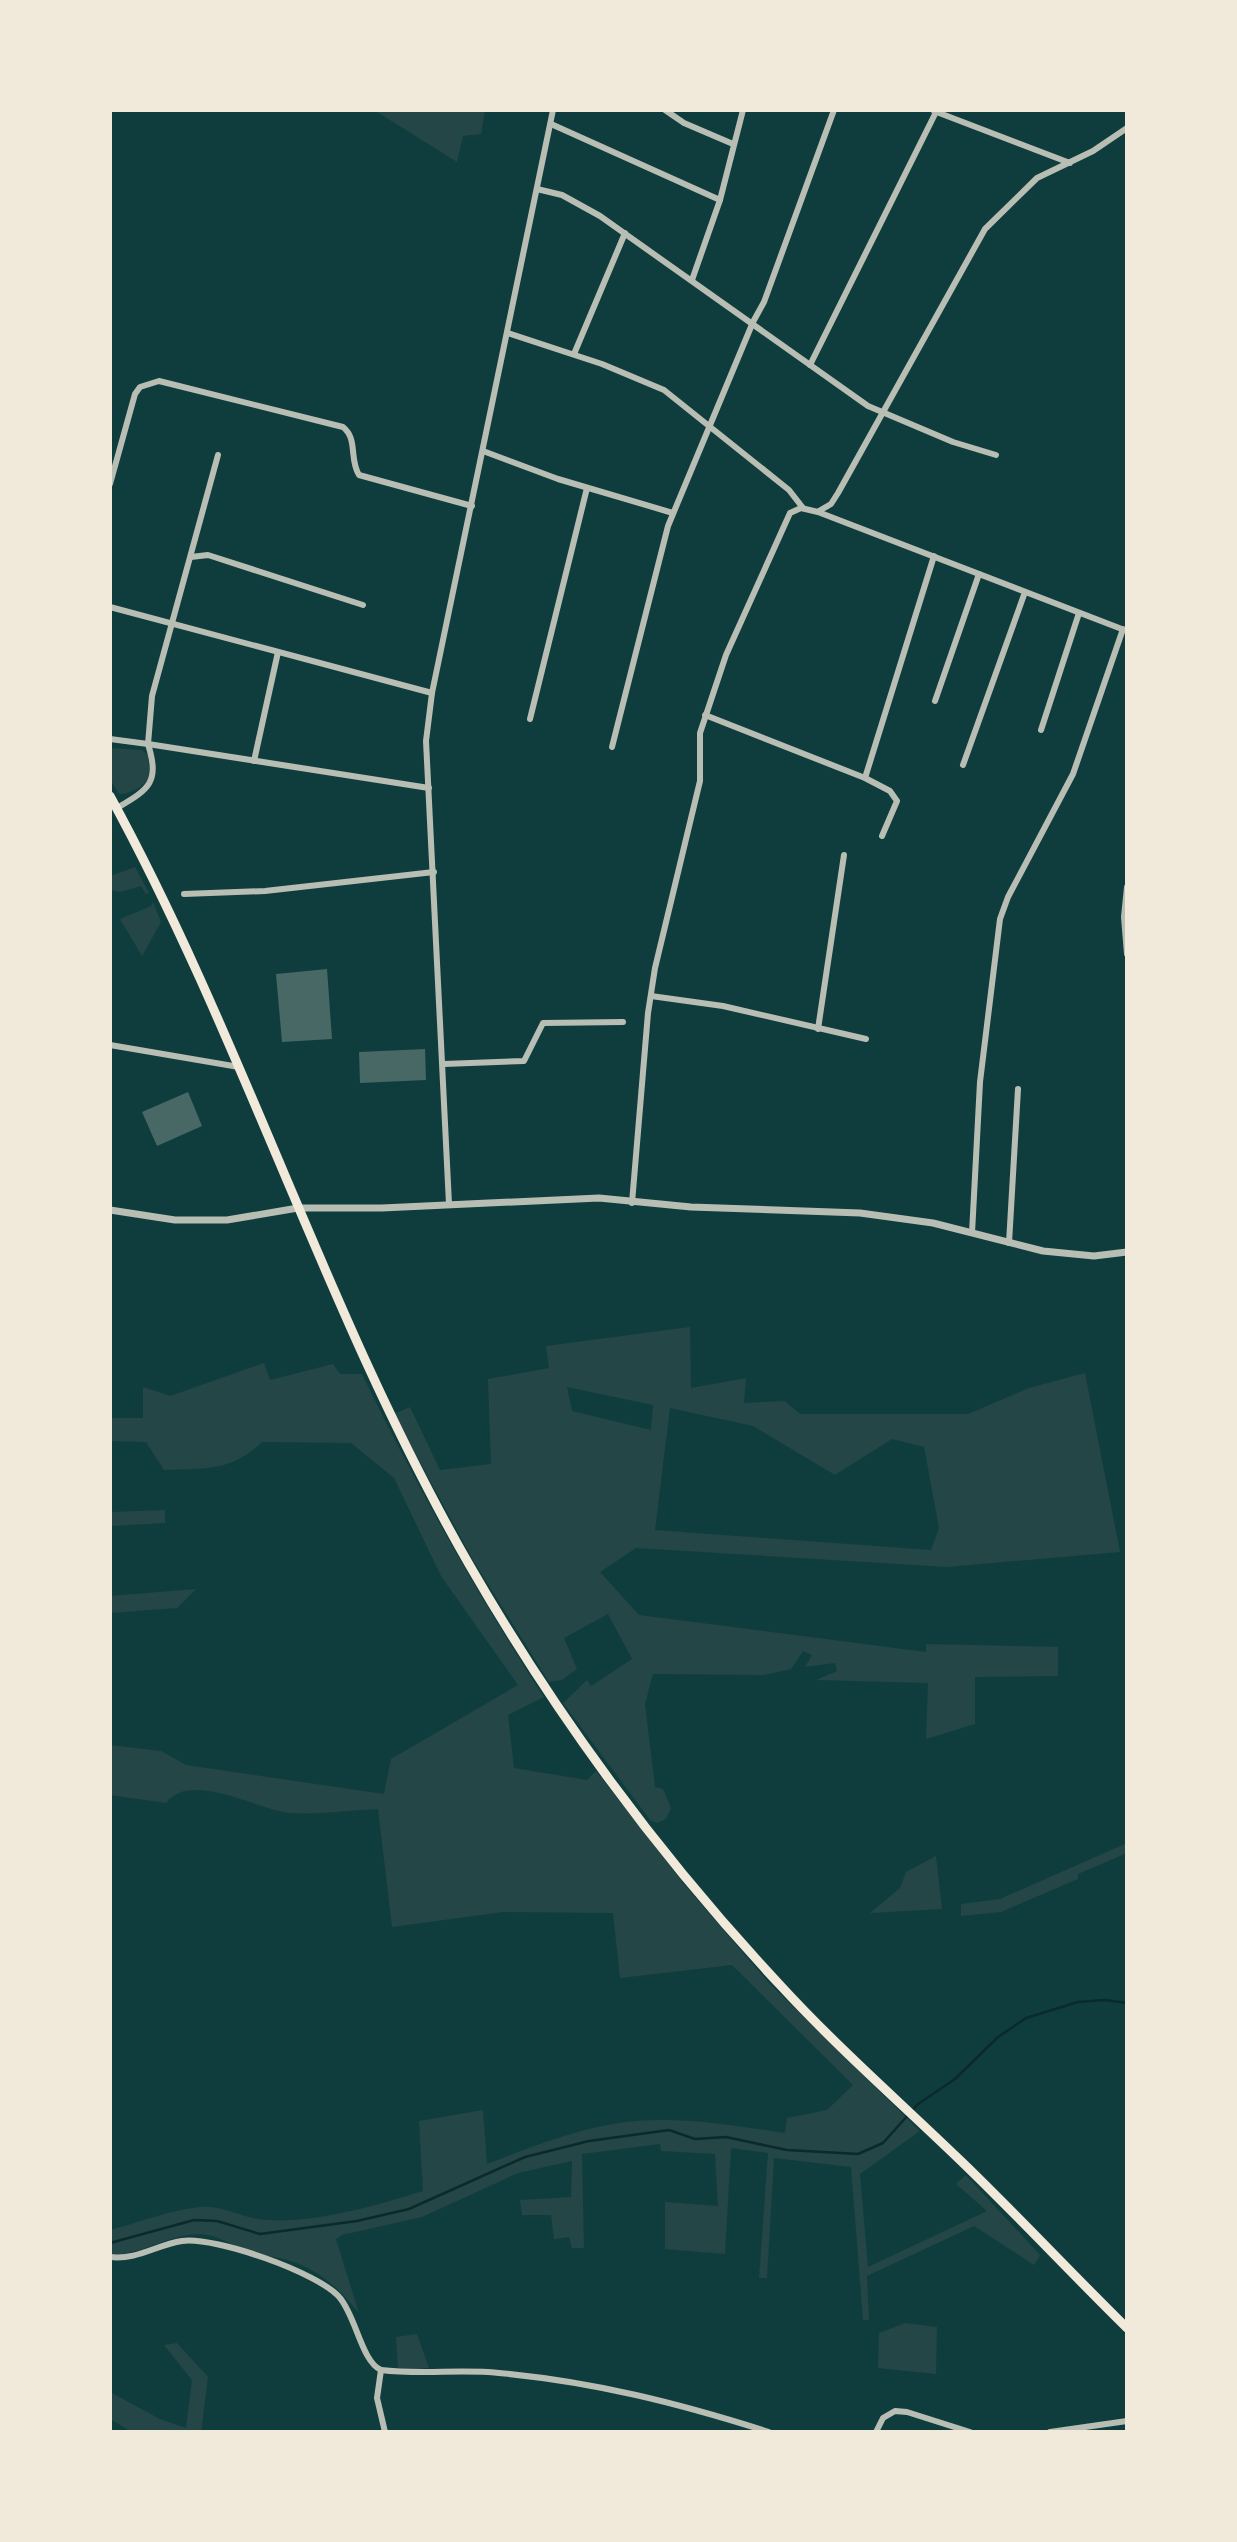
<svg xmlns="http://www.w3.org/2000/svg" width="1237" height="2542" viewBox="0 0 1237 2542" font-family="'PT Sans',sans-serif">
<style>
.green{fill:#244646;fill-rule:evenodd}
.lines{fill:none;stroke-linecap:round;stroke-linejoin:round}
.stream{stroke:#0a2a2b;stroke-width:2.5}
.building{fill:#486865}
.minor{stroke:#b8beb3;stroke-width:6}
.tertiary{stroke:#b8beb3;stroke-width:7}
.primary{stroke:#f1e9da;stroke-width:9}
</style>
<rect width="100%" height="100%" fill="#0f3d3e"/>
<g class="green">
<path d="M374,110H485L481,134L463,136L457,162Z"/>
<path d="M110,748L142,750L148,755L150,778C143,786 129,795 119,794L110,779Z"/>
<path d="M135,867L149,893L146,894L141,886L120,892L110,890V876Z"/>
<path d="M153,902L161,922L142,956L120,919L151,906Z"/>
<path d="M690,1327L691,1388L746,1378L744,1403L785,1401L800,1414H968L1029,1388L1085,1373L1120,1552L947,1567L636,1548L600,1572L639,1615L926,1652V1644L1058,1647V1676L975,1677V1724L926,1739L928,1683L816,1680L837,1671L835,1663L805,1667L812,1655L803,1651L791,1669L764,1675L653,1674L645,1704L655,1787L663,1789L671,1808L666,1819L657,1823L650,1820L563,1703L587,1680L591,1686L632,1659L608,1614L564,1638L577,1669L562,1680L549,1682L473,1560L394,1414L410,1407L440,1470L491,1464L488,1379L549,1368L546,1346ZM567,1387L653,1405L651,1430L572,1411ZM670,1408L753,1426L835,1475L892,1439L924,1447L939,1528L931,1550L655,1530Z"/>
<path d="M264,1363L270,1380L333,1364L340,1374H362C416,1485 476,1593 544,1697L508,1715L514,1768L587,1780L596,1771L684,1884L769,1983L920,2131L860,2174L868,2267L987,2211L956,2184L966,2175L1040,2255L1034,2265L974,2226L867,2276L869,2320H863L851,2167L774,2158L767,2278H759L768,2153L731,2148L725,2254L665,2249V2202L718,2206L715,2154L661,2151L660,2144L582,2154L584,2248H572L569,2237L554,2239L551,2215H522L520,2200L571,2197L572,2161L518,2173L422,2217L342,2235L336,2239L359,2313C338,2288 319,2269 287,2260C274,2256 262,2256 250,2252C226,2244 217,2231 188,2235C160,2240 140,2254 110,2255V2230C134,2224 186,2205 209,2207C228,2208 246,2219 266,2220C318,2223 374,2206 423,2191L419,2121L483,2110L487,2164C542,2143 598,2120 657,2120C700,2119 743,2127 785,2133L787,2118L827,2110L853,2085L732,1965L620,1978L613,1913L503,1912L392,1927L378,1809C350,1810 319,1815 290,1813C258,1810 190,1770 166,1803L110,1795V1745L161,1751L186,1765L384,1794L391,1759L518,1685L441,1576L394,1478L351,1443L262,1442C231,1472 205,1468 164,1470L146,1442L110,1441V1418H143V1387L170,1396Z"/>
<path d="M165,1510V1523L110,1526V1512Z"/>
<path d="M196,1589L177,1608L110,1613V1596Z"/>
<path d="M1127,1843V1853L1078,1874V1879L1001,1912L961,1916V1904L1000,1899Z"/>
<path d="M936,1856L942,1909L870,1913L900,1888L906,1872Z"/>
<path d="M905,2323L937,2327L936,2374L878,2368L879,2333Z"/>
<path d="M417,2334L429,2368L398,2369L396,2337Z"/>
<path d="M177,2343L208,2377L201,2432H132L110,2419V2392L160,2419L186,2428L192,2380L164,2345Z"/>
</g>
<g class="lines">
<path class="stream" d="M110,2243L194,2220L217,2221L260,2234L357,2221L409,2209L525,2157L589,2141L669,2130L695,2139L726,2137L787,2150L858,2154L883,2143L918,2104L955,2079L998,2037L1026,2018L1078,2002L1105,2000L1127,2003"/>
</g>
<g class="building">
<path d="M327,969L332,1039L282,1042L276,974Z"/>
<path d="M425,1049L426,1080L360,1083L359,1052Z"/>
<path d="M188,1092L202,1126L157,1146L142,1112Z"/>
</g>
<g class="lines">
<g class="minor">
<path d="M665,110L684,123L733,144"/>
<path d="M934,111L1070,163"/>
<path d="M551,124L720,200"/>
<path d="M537,189L562,195L600,216L868,406L953,442L996,455"/>
<path d="M692,280L720,200L743,110"/>
<path d="M508,333L602,364L664,390L789,490L803,508"/>
<path d="M574,354L625,233"/>
<path d="M810,365L936,112"/>
<path d="M483,451L558,479L673,513"/>
<path d="M218,455L152,696L148,744L429,788"/>
<path d="M110,484L135,394L140,387L159,381L343,427C358,439 349,459 359,475L472,506"/>
<path d="M819,511L831,504L838,493L985,229L1037,178L1093,151L1127,128"/>
<path d="M191,557L208,555L363,605"/>
<path d="M110,607L432,693"/>
<path d="M935,701L979,574"/>
<path d="M705,715L865,778L890,791L897,801L882,836"/>
<path d="M530,719L587,488"/>
<path d="M1041,730L1079,613"/>
<path d="M110,739L148,744C160,783 149,789 117,808"/>
<path d="M612,747L668,526L753,322L764,302L834,110"/>
<path d="M254,761L278,652"/>
<path d="M963,765L1025,592"/>
<path d="M865,778L934,556"/>
<path d="M1127,887L1124,917L1127,954"/>
<path d="M184,894L265,891L434,872"/>
<path d="M651,996L723,1006L866,1039"/>
<path d="M818,1029L844,855"/>
<path d="M110,1045L239,1067"/>
<path d="M444,1064L524,1061L543,1023L623,1022"/>
<path d="M632,1203L648,1013L655,968L700,781V733L726,655L790,513L801,508L818,512L1127,631"/>
<path d="M449,1204L426,741L432,693L553,110"/>
<path d="M972,1233L980,1082L1000,919L1008,897L1073,774L1123,629"/>
<path d="M1009,1243L1018,1089"/>
<path d="M110,2257C138,2260 156,2245 182,2241C214,2236 320,2273 340,2298C356,2317 362,2362 381,2370C420,2375 460,2369 499,2373C595,2382 678,2403 769,2432"/>
<path d="M381,2370L377,2398L385,2432"/>
<path d="M876,2432L883,2418L895,2411L907,2412L970,2432"/>
<path d="M1050,2432L1127,2421"/>
</g>
<path class="tertiary" d="M110,1210L175,1220H227L298,1208H382L599,1198L691,1207L860,1213L933,1223L1043,1251L1094,1256L1127,1252"/>
<path class="primary" d="M110,796C246,1045 328,1320 470,1566C557,1717 662,1859 781,1986C838,2048 902,2104 962,2162C1018,2216 1071,2273 1127,2328"/>
</g>
<rect width="1237" height="2542" fill="none" stroke="#f1e9da" stroke-width="224"/>
</svg>
